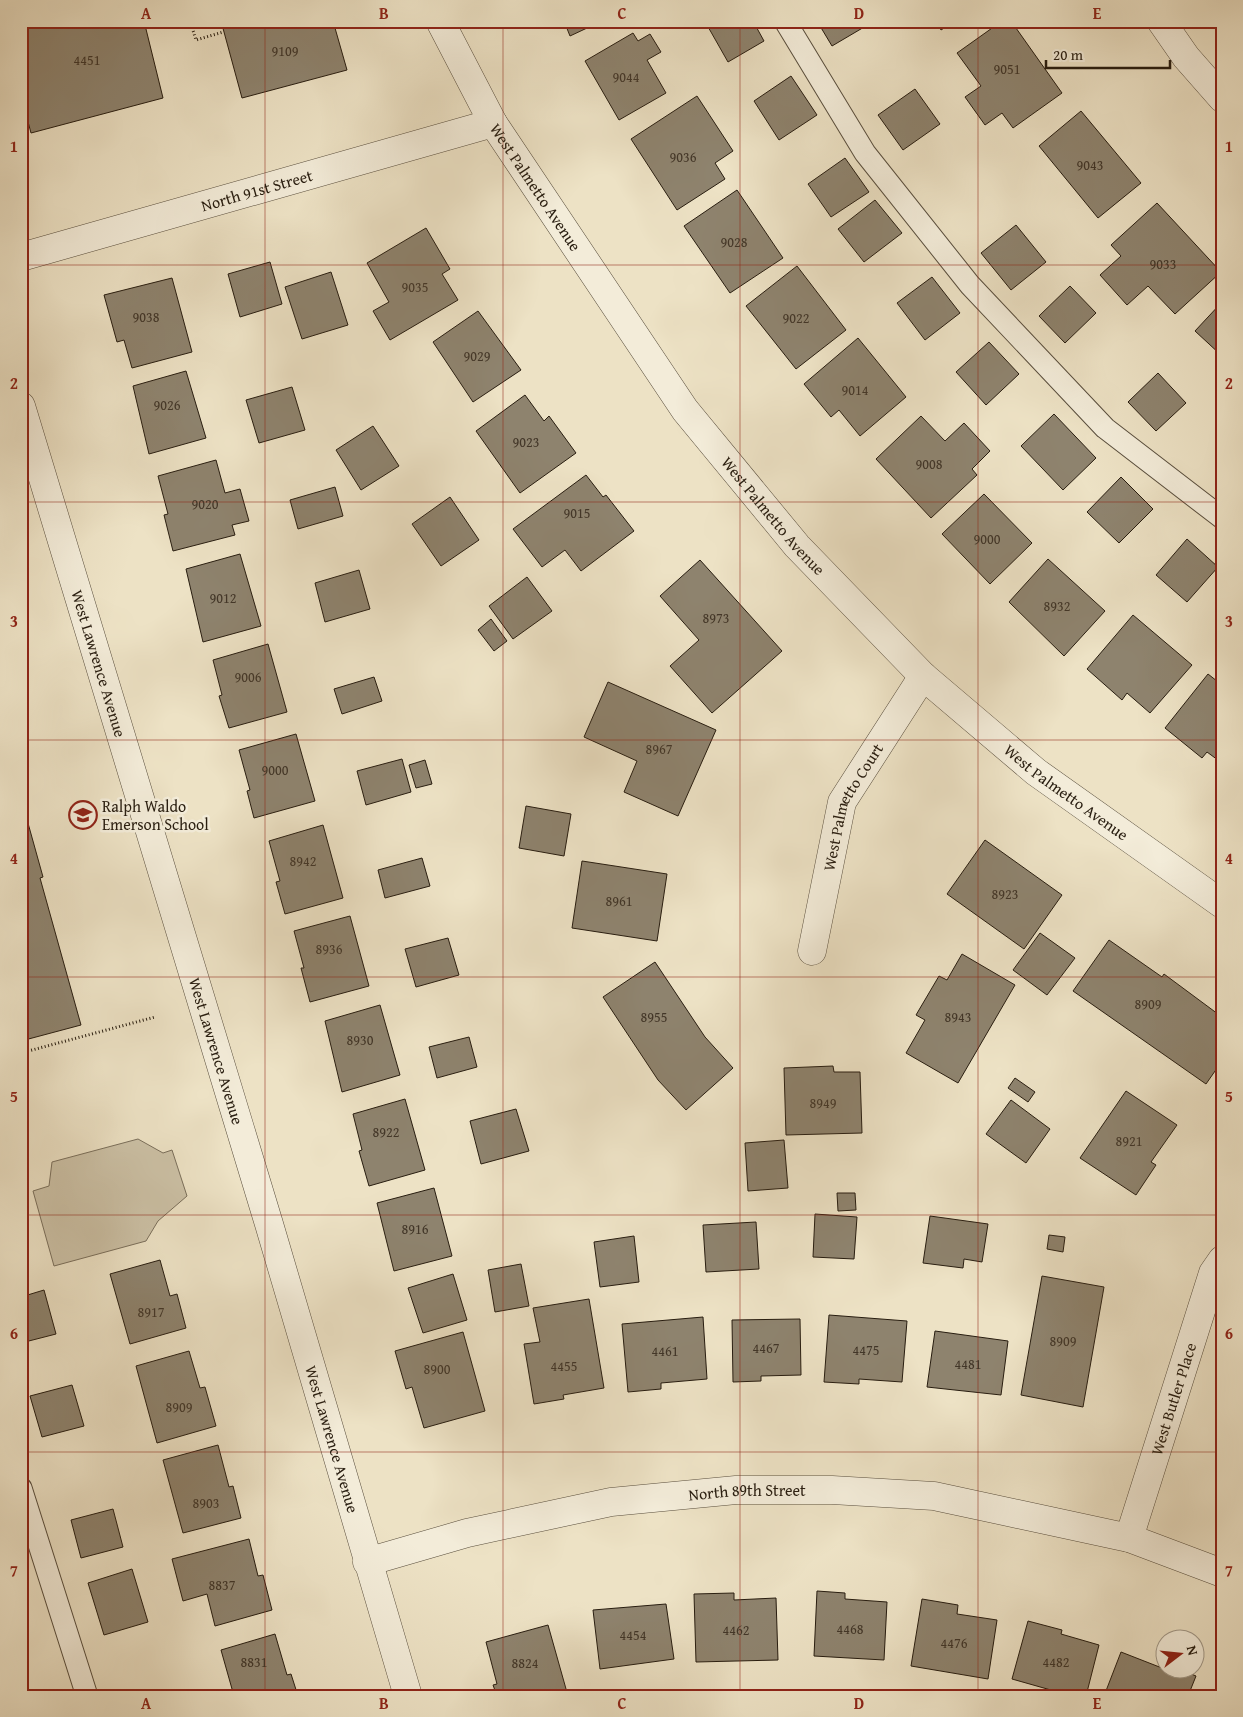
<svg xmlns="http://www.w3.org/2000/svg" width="1243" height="1717" viewBox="0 0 1243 1717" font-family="'Gentium Book Plus',serif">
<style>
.green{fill:#ccc1a6;stroke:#7a6f5b}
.building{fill:#8e836e;stroke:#281d10}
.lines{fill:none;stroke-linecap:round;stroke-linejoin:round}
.service-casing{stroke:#594e3d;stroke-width:23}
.minor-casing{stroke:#594e3d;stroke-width:29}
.tertiary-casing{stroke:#594e3d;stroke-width:29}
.path{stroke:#281d10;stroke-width:3;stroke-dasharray:1 2.5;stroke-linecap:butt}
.service{stroke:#f3ecd9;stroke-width:21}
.minor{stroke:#f3ecd9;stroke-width:28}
.tertiary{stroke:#f3ecd9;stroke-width:28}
.grid{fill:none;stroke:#8f2418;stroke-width:1;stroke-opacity:0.55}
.labels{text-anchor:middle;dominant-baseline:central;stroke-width:5;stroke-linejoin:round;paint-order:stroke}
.number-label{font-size:14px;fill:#423628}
.street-label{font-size:16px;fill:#281d10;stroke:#f3ecd9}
.poi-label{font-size:16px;fill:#281d10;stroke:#f3ecd9;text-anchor:start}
.neatline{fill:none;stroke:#8f2418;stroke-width:2}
.grid-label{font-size:16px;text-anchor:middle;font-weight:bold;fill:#8f2418}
</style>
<rect width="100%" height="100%" fill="#ede2c5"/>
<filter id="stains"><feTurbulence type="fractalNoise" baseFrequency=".004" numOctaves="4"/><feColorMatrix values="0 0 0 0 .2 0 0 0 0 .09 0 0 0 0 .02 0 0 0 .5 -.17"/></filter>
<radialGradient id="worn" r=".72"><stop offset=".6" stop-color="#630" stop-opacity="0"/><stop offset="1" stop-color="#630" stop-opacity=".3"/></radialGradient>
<path class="green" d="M138,1139L163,1153L172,1150L187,1196L158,1221L146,1241L54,1266L33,1191L49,1186L52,1162Z"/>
<g class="building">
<path d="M34,21H144L163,98L31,133L21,95V25Z"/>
<path d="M221,21H333L347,70L242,98Z"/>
<path d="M564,21H602L570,36Z"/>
<path d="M714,21H753L764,41L728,62L707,25Z"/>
<path d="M817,21H870L871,23L832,46Z"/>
<path d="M936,21H955L941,30Z"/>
<path d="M1002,21H1011L1062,93L1013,128L1002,113L985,125L965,97L981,86L957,53Z"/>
<path d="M633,33L638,41L650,34L661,52L647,60L666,93L619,120L585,61Z"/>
<path d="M791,76L817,115L779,140L754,101Z"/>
<path d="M915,89L940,124L903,150L878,115Z"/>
<path d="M697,96L733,151L715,163L725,179L677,210L631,139Z"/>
<path d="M1081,111L1141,183L1098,218L1039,146Z"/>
<path d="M845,158L869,192L831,217L808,184Z"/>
<path d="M737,190L783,258L730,293L684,226Z"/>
<path d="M875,200L902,233L864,262L838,229Z"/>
<path d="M1157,203L1221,272L1175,314L1148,286L1127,305L1100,275L1121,256L1111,245Z"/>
<path d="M1016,225L1046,262L1011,290L981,253Z"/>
<path d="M426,228L450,269L442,274L458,300L390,340L373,311L389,302L367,263Z"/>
<path d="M270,262L282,304L240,317L228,274Z"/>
<path d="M797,266L846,330L796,369L746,306Z"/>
<path d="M331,272L348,325L302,339L285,287Z"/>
<path d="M932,277L960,313L925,340L897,303Z"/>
<path d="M172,278L192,352L132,368L124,340L117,342L104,295Z"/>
<path d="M1070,286L1096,313L1065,343L1039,316Z"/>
<path d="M1222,302V356L1195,331Z"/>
<path d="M478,311L521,370L473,402L433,342Z"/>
<path d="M858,338L906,397L860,436L839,410L831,417L804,384Z"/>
<path d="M989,342L1019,374L986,405L956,372Z"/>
<path d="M186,371L206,438L149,454L133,386Z"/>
<path d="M1158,373L1186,403L1156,431L1128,402Z"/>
<path d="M292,387L305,430L259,443L246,400Z"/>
<path d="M525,395L544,421L549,416L576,453L520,493L476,431Z"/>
<path d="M1054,414L1096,458L1063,490L1021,446Z"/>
<path d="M921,416L945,441L964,423L990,451L972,469L977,475L931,518L876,459Z"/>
<path d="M373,426L399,466L361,490L336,450Z"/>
<path d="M216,460L225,493L240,489L249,521L232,525L235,535L173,551L164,515L168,514L158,476Z"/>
<path d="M586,475L603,497L606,495L634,531L581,571L565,550L542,567L513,529Z"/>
<path d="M1121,477L1153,509L1119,543L1087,512Z"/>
<path d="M335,487L343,516L298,529L290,500Z"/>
<path d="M984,494L1032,543L990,584L942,534Z"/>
<path d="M450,497L479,540L441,566L412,524Z"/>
<path d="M1187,539L1218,567L1187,602L1156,575Z"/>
<path d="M240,554L261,626L203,642L186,569Z"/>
<path d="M1048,559L1105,611L1064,656L1009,602Z"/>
<path d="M700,560L782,651L712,713L670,666L699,640L660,596Z"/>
<path d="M359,570L370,609L325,622L315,583Z"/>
<path d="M527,577L552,611L513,639L489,606Z"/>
<path d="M1133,615L1192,665L1150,713L1127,693L1122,700L1087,669Z"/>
<path d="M491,619L507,641L494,651L478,630Z"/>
<path d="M268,644L287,712L229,728L219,696L222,695L213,660Z"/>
<path d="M1208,674L1222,685V763L1207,752L1202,758L1165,728Z"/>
<path d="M374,677L382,701L342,714L334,689Z"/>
<path d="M608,682L716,730L678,816L624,792L637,761L584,737Z"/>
<path d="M296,734L315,801L254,818L247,791L250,790L239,750Z"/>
<path d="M402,759L411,792L366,805L357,771Z"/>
<path d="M425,760L432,784L416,788L409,765Z"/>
<path d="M21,798L43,877L40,878L81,1025L21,1041Z"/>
<path d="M526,806L571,814L564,856L519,848Z"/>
<path d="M323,825L343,898L285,914L276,882L280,881L269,841Z"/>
<path d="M985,840L1062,895L1024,949L947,894Z"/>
<path d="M422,858L430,886L385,898L378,870Z"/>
<path d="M582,861L667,874L657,941L572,928Z"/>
<path d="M350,916L369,986L310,1002L301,968H304L294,931Z"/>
<path d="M1040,933L1075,958L1047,995L1013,970Z"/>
<path d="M448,938L459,975L416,987L405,949Z"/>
<path d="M1109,940L1162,977L1164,974L1222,1017V1061L1206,1084L1073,991Z"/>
<path d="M962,954L1015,985L958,1083L906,1053L925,1020L916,1015L939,976L947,980Z"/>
<path d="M655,962L705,1037L733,1068L686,1110L658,1080L603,997Z"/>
<path d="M380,1005L400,1075L342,1092L325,1021Z"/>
<path d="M469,1037L477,1067L437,1078L429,1047Z"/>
<path d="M833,1066L834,1072H860L862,1133L786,1135L784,1068Z"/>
<path d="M1015,1078L1035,1092L1028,1102L1008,1088Z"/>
<path d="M1126,1091L1177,1125L1151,1162L1156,1165L1136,1195L1080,1158Z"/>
<path d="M405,1099L425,1170L369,1186L359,1151L362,1150L353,1114Z"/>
<path d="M1011,1100L1050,1129L1026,1163L986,1134Z"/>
<path d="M516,1109L529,1151L481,1164L470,1121Z"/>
<path d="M784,1140L788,1188L748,1191L745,1143Z"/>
<path d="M434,1188L452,1256L394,1271L377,1203Z"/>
<path d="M837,1193H855L856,1210L838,1211Z"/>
<path d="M815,1214L857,1217L854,1259L813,1257Z"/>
<path d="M930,1216L988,1224L982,1262L964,1259L963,1268L923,1263Z"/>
<path d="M756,1222L759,1269L706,1272L703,1225Z"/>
<path d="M1049,1235L1065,1237L1063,1252L1047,1249Z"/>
<path d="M634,1236L639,1282L600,1287L594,1242Z"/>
<path d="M160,1260L170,1296L177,1294L186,1328L130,1344L110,1274Z"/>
<path d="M521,1264L529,1306L495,1312L488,1270Z"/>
<path d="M453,1274L467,1320L423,1333L408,1288Z"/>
<path d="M1042,1276L1104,1287L1083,1407L1021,1395Z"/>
<path d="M44,1290L56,1334L21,1343V1297Z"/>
<path d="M589,1299L604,1388L563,1395L564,1399L534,1404L524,1344L540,1342L533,1308Z"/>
<path d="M829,1315L907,1321L902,1382L859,1379V1384L824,1382Z"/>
<path d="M703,1317L707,1379L661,1383V1389L628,1392L622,1324Z"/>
<path d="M800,1319L801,1375L761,1376V1381L733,1382L732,1320Z"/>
<path d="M935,1331L1008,1341L1001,1395L927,1387Z"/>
<path d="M463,1332L485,1411L424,1428L412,1387L406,1389L395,1351Z"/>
<path d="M189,1351L200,1388L205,1387L216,1426L157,1443L136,1366Z"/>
<path d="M72,1385L84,1426L42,1437L30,1396Z"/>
<path d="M218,1445L229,1487L233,1486L241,1518L183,1533L163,1460Z"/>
<path d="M113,1509L123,1547L81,1558L71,1520Z"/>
<path d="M249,1539L258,1576L263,1575L272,1610L215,1626L207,1594L183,1601L172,1559Z"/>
<path d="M132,1569L148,1622L104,1635L88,1583Z"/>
<path d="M817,1591L845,1593V1599L887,1602L884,1660L814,1656Z"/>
<path d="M734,1593V1600L776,1598L778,1660L696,1662L694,1594Z"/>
<path d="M922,1599L958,1605L957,1614L997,1620L988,1679L911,1666Z"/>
<path d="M666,1604L674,1659L600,1669L593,1610Z"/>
<path d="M1028,1621L1062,1630L1061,1634L1099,1645L1086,1696H1072L1012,1679Z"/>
<path d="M548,1625L568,1696H497L493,1685L497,1684L486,1642Z"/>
<path d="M275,1634L287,1675L291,1674L298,1696H234L221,1650Z"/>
<path d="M1121,1652L1162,1668L1164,1662L1166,1670H1182L1196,1676L1188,1696H1104Z"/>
</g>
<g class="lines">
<defs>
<g id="service">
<path d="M785,21L865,153L970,285L1105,428L1222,518"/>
<path d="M21,1488L87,1696"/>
</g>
<g id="minor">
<path id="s1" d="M440,21L493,123L685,410L797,546L923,676L1036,772L1222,904"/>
<path id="s2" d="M21,257L493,123"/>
<path id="s3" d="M21,406L269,1224L408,1696"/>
<path id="s4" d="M812,951L842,802L923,676"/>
<path id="s5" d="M1129,1538L1213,1273L1222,1260"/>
<path id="s6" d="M367,1562L467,1533L611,1502L736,1490H832L934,1496L1129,1538L1222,1573"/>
</g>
<path id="tertiary" d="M1161,21L1186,57L1222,98"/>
</defs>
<use href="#service" class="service-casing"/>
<use href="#minor" class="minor-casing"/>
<use href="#tertiary" class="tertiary-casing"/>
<g class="path">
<path d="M190,21L196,40L223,32"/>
<path d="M21,1053L155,1017"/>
</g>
<use href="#service" class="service"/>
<use href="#minor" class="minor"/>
<use href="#tertiary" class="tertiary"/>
</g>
<path class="grid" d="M265,21V1696M503,21V1696M740,21V1696M978,21V1696M21,265H1222M21,502H1222M21,740H1222M21,977H1222M21,1215H1222M21,1452H1222"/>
<defs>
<symbol id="school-ring" viewBox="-11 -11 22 22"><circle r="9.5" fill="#f3ecd9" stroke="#8f2418" stroke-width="1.5"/><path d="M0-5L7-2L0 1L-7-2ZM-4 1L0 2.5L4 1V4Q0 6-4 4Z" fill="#8f2418"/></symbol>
</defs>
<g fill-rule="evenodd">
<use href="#school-ring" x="67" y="799" width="32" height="32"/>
</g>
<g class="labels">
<g class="number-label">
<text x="285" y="51">9109</text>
<text x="87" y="60">4451</text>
<text x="1007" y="69">9051</text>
<text x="626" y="77">9044</text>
<text x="683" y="157">9036</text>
<text x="1090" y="165">9043</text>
<text x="734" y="242">9028</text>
<text x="1163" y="264">9033</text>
<text x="415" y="287">9035</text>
<text x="146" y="317">9038</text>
<text x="796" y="318">9022</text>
<text x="477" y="356">9029</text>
<text x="855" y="390">9014</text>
<text x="167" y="405">9026</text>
<text x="526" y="442">9023</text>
<text x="929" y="464">9008</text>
<text x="205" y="504">9020</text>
<text x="577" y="513">9015</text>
<text x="987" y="539">9000</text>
<text x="223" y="598">9012</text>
<text x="1057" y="606">8932</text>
<text x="716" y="618">8973</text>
<text x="248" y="677">9006</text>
<text x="659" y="749">8967</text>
<text x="275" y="770">9000</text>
<text x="303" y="861">8942</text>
<text x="1005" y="894">8923</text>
<text x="619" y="901">8961</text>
<text x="329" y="949">8936</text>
<text x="1148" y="1004">8909</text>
<text x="654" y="1017">8955</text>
<text x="958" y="1017">8943</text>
<text x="360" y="1040">8930</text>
<text x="823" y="1103">8949</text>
<text x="386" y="1132">8922</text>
<text x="1129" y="1141">8921</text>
<text x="415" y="1229">8916</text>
<text x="151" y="1312">8917</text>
<text x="1063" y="1341">8909</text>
<text x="766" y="1348">4467</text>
<text x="866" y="1350">4475</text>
<text x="665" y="1351">4461</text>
<text x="968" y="1364">4481</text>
<text x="564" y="1366">4455</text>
<text x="437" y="1369">8900</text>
<text x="179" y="1407">8909</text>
<text x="206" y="1503">8903</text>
<text x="222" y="1585">8837</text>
<text x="850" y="1629">4468</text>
<text x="736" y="1630">4462</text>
<text x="633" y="1635">4454</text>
<text x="954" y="1643">4476</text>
<text x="254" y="1662">8831</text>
<text x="1056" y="1662">4482</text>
<text x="525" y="1663">8824</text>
</g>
<g class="street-label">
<text stroke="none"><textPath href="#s1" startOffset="192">West Palmetto Avenue</textPath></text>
<text stroke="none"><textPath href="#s2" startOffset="245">North 91st Street</textPath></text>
<text stroke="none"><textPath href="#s1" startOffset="598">West Palmetto Avenue</textPath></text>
<text stroke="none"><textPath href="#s3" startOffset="269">West Lawrence Avenue</textPath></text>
<text stroke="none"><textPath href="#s1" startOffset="1002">West Palmetto Avenue</textPath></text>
<text stroke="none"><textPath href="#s4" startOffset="151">West Palmetto Court</textPath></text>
<text stroke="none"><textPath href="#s3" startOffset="674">West Lawrence Avenue</textPath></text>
<text stroke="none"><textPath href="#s5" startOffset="146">West Butler Place</textPath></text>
<text stroke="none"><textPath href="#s3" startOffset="1079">West Lawrence Avenue</textPath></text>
<text stroke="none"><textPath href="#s6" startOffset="388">North 89th Street</textPath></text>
</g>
<g class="poi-label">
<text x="102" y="806">Ralph Waldo<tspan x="102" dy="18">Emerson School</tspan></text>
</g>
</g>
<rect width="1243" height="1717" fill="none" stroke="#ede2c5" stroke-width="55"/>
<g transform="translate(1180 1654) rotate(74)"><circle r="24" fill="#f3ecd9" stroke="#a29989"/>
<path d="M0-4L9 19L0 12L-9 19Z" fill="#8f2418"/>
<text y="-8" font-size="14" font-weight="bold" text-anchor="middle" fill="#281d10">N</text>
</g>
<path d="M1046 60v8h124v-8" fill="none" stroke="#281d10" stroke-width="2.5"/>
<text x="1053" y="60" font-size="15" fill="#281d10" stroke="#f3ecd9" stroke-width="4" paint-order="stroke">20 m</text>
<rect x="28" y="28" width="1188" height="1662" class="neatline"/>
<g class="grid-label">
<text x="146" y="19">A</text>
<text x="384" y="19">B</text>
<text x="622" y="19">C</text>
<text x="859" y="19">D</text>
<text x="1097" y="19">E</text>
<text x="14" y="152">1</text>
<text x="1229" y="152">1</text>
<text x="14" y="389">2</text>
<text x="1229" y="389">2</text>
<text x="14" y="627">3</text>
<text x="1229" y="627">3</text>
<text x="14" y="864">4</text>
<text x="1229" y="864">4</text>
<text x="14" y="1102">5</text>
<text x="1229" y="1102">5</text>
<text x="14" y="1339">6</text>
<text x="1229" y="1339">6</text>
<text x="14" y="1576">7</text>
<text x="1229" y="1576">7</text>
<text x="146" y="1709">A</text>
<text x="384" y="1709">B</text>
<text x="622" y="1709">C</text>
<text x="859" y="1709">D</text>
<text x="1097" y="1709">E</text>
</g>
<rect width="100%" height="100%" filter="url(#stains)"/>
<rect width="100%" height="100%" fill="url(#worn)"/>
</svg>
